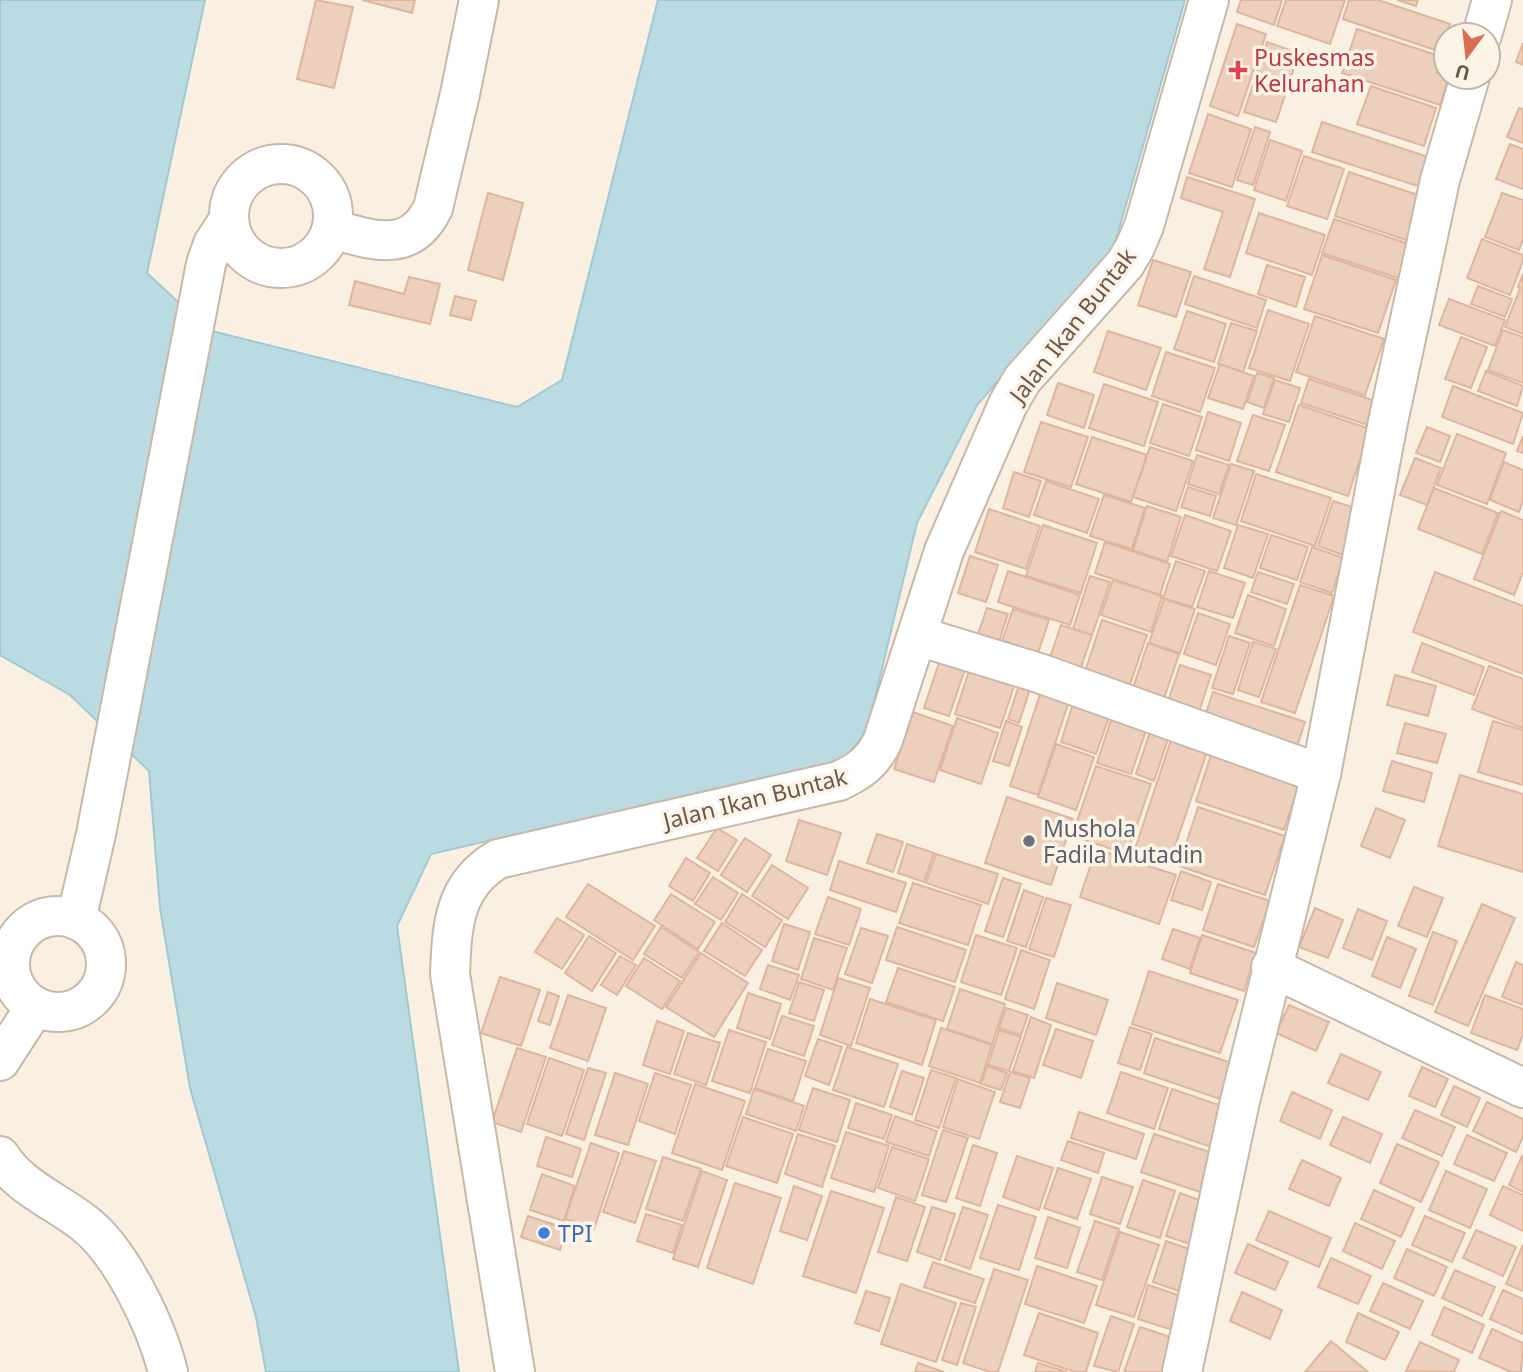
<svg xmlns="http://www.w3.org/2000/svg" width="1523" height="1372" viewBox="0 0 1523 1372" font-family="'Noto Sans',sans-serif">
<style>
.water{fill:#b9dbe1;stroke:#a0cad2;stroke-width:2}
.building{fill:#eccfbc;stroke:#deb69e;stroke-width:2}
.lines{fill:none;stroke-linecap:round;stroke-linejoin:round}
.minor-casing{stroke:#c9b8aa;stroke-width:42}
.minor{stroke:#fff;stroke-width:38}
.health-dot{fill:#e0444e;stroke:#fdf4e8;stroke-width:2.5}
.worship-dot{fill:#6b7280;stroke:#fdf4e8;stroke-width:2.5}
.shop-dot{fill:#3f7fe0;stroke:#fdf4e8;stroke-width:2.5}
.labels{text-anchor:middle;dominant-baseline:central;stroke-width:7;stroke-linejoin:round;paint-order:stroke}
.health-label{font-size:23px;fill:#be3a42;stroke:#fdf4e8;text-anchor:start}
.street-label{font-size:23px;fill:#6f574b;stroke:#fdf4e8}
.worship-label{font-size:23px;fill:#5b616d;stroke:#fdf4e8;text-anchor:start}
.shop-label{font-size:23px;fill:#366cbe;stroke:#fdf4e8;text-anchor:start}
</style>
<rect width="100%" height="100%" fill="#faf0e2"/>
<path class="water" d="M0,0H205L147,273L208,330L517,407L562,380L658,0H1185L1113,250L977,405L917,523L867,731L833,772L552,826L431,854L397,926L459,1372H266L256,1317L190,1088L160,908L149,771L70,695L0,655Z"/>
<g class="building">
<path d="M316,0L353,7L334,88L297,79Z"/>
<path d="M362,0H415L412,13Z"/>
<path d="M1241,0H1282L1274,25L1237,12Z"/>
<path d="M1286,0H1345L1330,44L1277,26Z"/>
<path d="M1349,0H1378L1450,24L1441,52L1343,19Z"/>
<path d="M1397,0H1418L1416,6Z"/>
<path d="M1237,24L1266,34L1238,116L1210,106Z"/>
<path d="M1357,29L1442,57L1437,73L1449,77L1440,105L1342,73Z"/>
<path d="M1267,42L1299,53L1276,122L1244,112Z"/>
<path d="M1523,43V65L1516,62Z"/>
<path d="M1371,86L1436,108L1424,146L1357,124Z"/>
<path d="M1519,108L1523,109V143L1507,137Z"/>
<path d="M1208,114L1251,129L1232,187L1189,173Z"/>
<path d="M1322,122L1434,159L1424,188L1312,152Z"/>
<path d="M1255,127L1270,132L1253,185L1237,180Z"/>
<path d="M1270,140L1302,151L1286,201L1254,190Z"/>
<path d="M1510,144L1523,149V189L1496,179Z"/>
<path d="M1304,156L1344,169L1327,219L1287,206Z"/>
<path d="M1349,172L1424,197L1409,241L1335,216Z"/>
<path d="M1187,177L1255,199L1230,277L1204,269L1223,212L1181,198Z"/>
<path d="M488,193L523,203L503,280L468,270Z"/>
<path d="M1502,193L1523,200V239L1519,250L1485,237Z"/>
<path d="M1259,213L1325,235L1312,275L1246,253Z"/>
<path d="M1334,219L1409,244L1398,278L1322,253Z"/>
<path d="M1482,239L1523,255V261L1510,295L1467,278Z"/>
<path d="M1322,255L1396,280L1378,333L1304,309Z"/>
<path d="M1153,260L1191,272L1176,317L1138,305Z"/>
<path d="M1267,265L1305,277L1296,307L1258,294Z"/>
<path d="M1523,274V334L1505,327L1520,288L1518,287Z"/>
<path d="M1194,276L1266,300L1257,328L1185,304Z"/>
<path d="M409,277L440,284L430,324L349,305L355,281L404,294Z"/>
<path d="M1478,286L1512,299L1505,317L1471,304Z"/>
<path d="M455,296L476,301L471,320L450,315Z"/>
<path d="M1449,299L1505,320L1495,346L1439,325Z"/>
<path d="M1268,310L1309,324L1290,381L1249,368Z"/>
<path d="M1187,311L1226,324L1214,362L1174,349Z"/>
<path d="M1315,316L1384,339L1365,395L1296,372Z"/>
<path d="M1231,323L1257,331L1243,372L1218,364Z"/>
<path d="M1503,330L1523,337V383L1488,370Z"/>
<path d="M1108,331L1161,348L1146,390L1094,372Z"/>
<path d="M1461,337L1487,347L1471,388L1445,379Z"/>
<path d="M1166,352L1215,368L1200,412L1152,396Z"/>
<path d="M1220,364L1254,376L1243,409L1208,398Z"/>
<path d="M1486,371L1523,386L1517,406L1478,391Z"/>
<path d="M1257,373L1274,378L1264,408L1247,402Z"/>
<path d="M1309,379L1379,402L1371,426L1301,403Z"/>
<path d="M1275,380L1300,388L1289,422L1263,414Z"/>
<path d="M1058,383L1094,395L1084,428L1047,415Z"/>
<path d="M1104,384L1158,402L1144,446L1089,428Z"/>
<path d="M1453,386L1523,413L1513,444L1442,417Z"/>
<path d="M1163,404L1202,417L1189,456L1150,443Z"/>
<path d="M1299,405L1370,429L1348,496L1276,472Z"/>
<path d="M1208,412L1241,423L1229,461L1196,450Z"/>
<path d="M1253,415L1285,425L1269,471L1237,461Z"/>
<path d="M1041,422L1088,437L1071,487L1024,472Z"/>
<path d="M1427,427L1450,436L1440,462L1416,453Z"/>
<path d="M1457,434L1506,453L1487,504L1437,485Z"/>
<path d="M1523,436V453L1517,451Z"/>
<path d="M1092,437L1147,455L1131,502L1076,484Z"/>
<path d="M1150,447L1193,461L1176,511L1133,497Z"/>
<path d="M1197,455L1229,465L1219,494L1188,484Z"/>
<path d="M1415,458L1441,468L1427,505L1400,495Z"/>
<path d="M1504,462L1523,470V501L1519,512L1490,500Z"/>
<path d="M1231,464L1254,471L1236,525L1213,518Z"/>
<path d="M1014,472L1041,481L1029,517L1003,508Z"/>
<path d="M1256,474L1331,498L1315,546L1241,521Z"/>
<path d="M1046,481L1099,499L1087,533L1034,515Z"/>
<path d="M1188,487L1216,496L1210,516L1181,507Z"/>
<path d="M1434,488L1498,513L1482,554L1418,529Z"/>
<path d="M1104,495L1145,508L1132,549L1090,536Z"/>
<path d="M1333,501L1358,509L1343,555L1318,546Z"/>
<path d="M1147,506L1181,517L1167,562L1133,550Z"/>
<path d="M989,509L1040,526L1026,569L975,552Z"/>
<path d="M1501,511L1523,520V572L1514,595L1474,579Z"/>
<path d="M1185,515L1231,531L1217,571L1171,556Z"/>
<path d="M1043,525L1097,543L1081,593L1026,576Z"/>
<path d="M1238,525L1268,534L1253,578L1224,568Z"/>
<path d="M1271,535L1308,547L1297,580L1260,568Z"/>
<path d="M1105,542L1170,564L1160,595L1095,573Z"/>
<path d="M1312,547L1344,558L1332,593L1300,582Z"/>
<path d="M970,556L998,565L986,602L958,593Z"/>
<path d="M1176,561L1205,571L1192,607L1163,598Z"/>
<path d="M1008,571L1080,595L1070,625L998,602Z"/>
<path d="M1209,571L1245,583L1233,618L1197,607Z"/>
<path d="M1258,572L1294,584L1287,604L1251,592Z"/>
<path d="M1435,572L1523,606V674L1413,632Z"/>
<path d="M1090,576L1110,582L1092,635L1073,629Z"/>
<path d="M1113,580L1162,596L1151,632L1101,615Z"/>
<path d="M1300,585L1334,596L1295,713L1261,702Z"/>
<path d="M1248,595L1286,609L1274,646L1235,633Z"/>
<path d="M1164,599L1195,609L1180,653L1149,643Z"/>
<path d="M987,608L1008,614L995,653L974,646Z"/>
<path d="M1013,609L1049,620L1034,665L998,653Z"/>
<path d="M1198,613L1230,624L1216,665L1184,654Z"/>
<path d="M1102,620L1147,635L1126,696L1082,681Z"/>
<path d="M1061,625L1092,635L1077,679L1046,669Z"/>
<path d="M1229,636L1250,643L1233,694L1212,688Z"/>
<path d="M1253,642L1276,649L1259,697L1238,690Z"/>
<path d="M1148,643L1179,654L1160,710L1129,700Z"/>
<path d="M1422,643L1484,667L1474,695L1412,672Z"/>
<path d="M940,660L965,669L949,716L924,708Z"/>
<path d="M971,665L1016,680L1000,728L955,714Z"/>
<path d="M1180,665L1211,675L1195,724L1164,714Z"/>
<path d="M1489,666L1523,679V728L1472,709Z"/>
<path d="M1395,675L1436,686L1428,716L1387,705Z"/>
<path d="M1021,679L1032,683L1019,723L1008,719Z"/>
<path d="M1044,682L1072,692L1038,795L1010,786Z"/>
<path d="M1077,691L1114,703L1096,754L1061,742Z"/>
<path d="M1213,692L1305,722L1293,759L1201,728Z"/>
<path d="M1115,708L1150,719L1131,774L1097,763Z"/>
<path d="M913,712L953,726L934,782L894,769Z"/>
<path d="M957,718L998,733L981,784L940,770Z"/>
<path d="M1154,720L1172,727L1154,781L1136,774Z"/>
<path d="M1006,721L1022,727L1009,766L993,761Z"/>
<path d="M1493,721L1523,730V785L1478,772Z"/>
<path d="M1405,723L1446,734L1437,763L1397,753Z"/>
<path d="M1175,728L1211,740L1169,864L1134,852Z"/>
<path d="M1215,743L1303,772L1284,830L1196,801Z"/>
<path d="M1056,744L1094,757L1076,810L1038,797Z"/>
<path d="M1392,761L1432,773L1424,802L1383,791Z"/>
<path d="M1096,766L1151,784L1127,854L1072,836Z"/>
<path d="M1460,775L1523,794V872L1438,846Z"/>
<path d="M1007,797L1073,819L1051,885L985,863Z"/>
<path d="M1198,807L1285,836L1265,895L1179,866Z"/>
<path d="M1376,808L1405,820L1390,858L1361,846Z"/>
<path d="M799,820L841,833L827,875L786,861Z"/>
<path d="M717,828L737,840L718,871L697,858Z"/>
<path d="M877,834L903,842L893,872L867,863Z"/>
<path d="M745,838L771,855L747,892L721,875Z"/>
<path d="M907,844L934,853L924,882L898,873Z"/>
<path d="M1096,849L1176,875L1159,924L1080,897Z"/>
<path d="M936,854L998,874L988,904L926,883Z"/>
<path d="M686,858L710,873L693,901L669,886Z"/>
<path d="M839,861L906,883L896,912L830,890Z"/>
<path d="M772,865L808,888L788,919L752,896Z"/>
<path d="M1181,871L1211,882L1202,910L1171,900Z"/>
<path d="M713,877L738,893L721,920L695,904Z"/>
<path d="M1003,878L1021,884L1003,937L985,931Z"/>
<path d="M913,883L981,905L968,945L899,923Z"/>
<path d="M588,884L655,926L633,960L566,917Z"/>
<path d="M1218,884L1270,901L1254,947L1203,930Z"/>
<path d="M1414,887L1443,898L1427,937L1398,926Z"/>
<path d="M1024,890L1043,897L1026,947L1007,941Z"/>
<path d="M671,894L715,922L698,949L654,920Z"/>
<path d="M742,894L782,920L765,947L725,922Z"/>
<path d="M828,897L861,909L849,945L815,934Z"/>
<path d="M1046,898L1071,905L1054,957L1029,949Z"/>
<path d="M1482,904L1515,918L1468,1026L1435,1012Z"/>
<path d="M1315,908L1343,920L1328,958L1299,947Z"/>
<path d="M1358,909L1387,921L1372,960L1343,948Z"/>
<path d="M557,918L584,935L562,969L535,952Z"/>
<path d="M722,923L762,950L745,976L704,951Z"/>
<path d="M784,924L810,932L798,970L772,961Z"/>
<path d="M661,927L699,952L682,978L644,954Z"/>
<path d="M897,927L966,950L955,982L886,960Z"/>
<path d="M861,928L888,936L872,983L845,974Z"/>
<path d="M1173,929L1200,938L1190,969L1162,959Z"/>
<path d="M1433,932L1457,941L1433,1005L1409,996Z"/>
<path d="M976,935L1017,948L1001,995L961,982Z"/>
<path d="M1202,935L1256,953L1244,991L1190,973Z"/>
<path d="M589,936L616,953L592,991L565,973Z"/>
<path d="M1387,937L1416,949L1400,988L1372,976Z"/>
<path d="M814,938L847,948L833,990L801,979Z"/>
<path d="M1021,950L1050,960L1034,1009L1005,999Z"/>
<path d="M701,953L748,983L714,1037L666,1007Z"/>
<path d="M620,956L636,965L617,995L601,985Z"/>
<path d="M644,958L680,981L662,1009L626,986Z"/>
<path d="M1516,962L1523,965V1005L1502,997Z"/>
<path d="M768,965L799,975L790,1000L760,989Z"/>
<path d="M898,968L955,987L943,1021L886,1002Z"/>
<path d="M1149,971L1238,1000L1220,1053L1132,1024Z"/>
<path d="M500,977L540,990L521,1046L481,1033Z"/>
<path d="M838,978L870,988L851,1046L820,1035Z"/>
<path d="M799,982L824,990L814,1021L789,1013Z"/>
<path d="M1057,983L1108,1000L1096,1035L1046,1018Z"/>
<path d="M960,989L1005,1004L992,1044L947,1029Z"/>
<path d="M548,992L559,996L550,1025L538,1021Z"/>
<path d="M748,993L781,1004L770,1039L737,1028Z"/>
<path d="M568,995L606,1008L588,1061L550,1048Z"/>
<path d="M1485,995L1523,1009V1034L1517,1050L1471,1033Z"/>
<path d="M870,999L936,1020L922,1065L856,1043Z"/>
<path d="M1289,1005L1329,1022L1316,1051L1276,1033Z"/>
<path d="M1006,1008L1028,1015L1021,1035L999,1028Z"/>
<path d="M782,1016L814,1026L804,1056L772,1045Z"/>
<path d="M1031,1017L1051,1025L1034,1078L1013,1071Z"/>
<path d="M657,1021L684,1031L670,1074L643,1065Z"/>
<path d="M1130,1027L1152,1034L1140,1070L1118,1063Z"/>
<path d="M941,1028L992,1045L980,1083L929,1066Z"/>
<path d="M1056,1029L1093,1041L1081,1078L1043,1065Z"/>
<path d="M729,1030L766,1042L750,1093L712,1081Z"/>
<path d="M999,1030L1021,1037L1009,1071L988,1065Z"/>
<path d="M688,1033L720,1043L706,1085L674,1074Z"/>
<path d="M1155,1038L1238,1065L1226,1101L1144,1073Z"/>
<path d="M818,1039L842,1047L829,1085L805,1076Z"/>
<path d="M847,1047L898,1064L884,1107L833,1090Z"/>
<path d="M517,1048L546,1057L521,1132L492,1122Z"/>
<path d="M768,1049L806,1061L793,1101L755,1088Z"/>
<path d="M1341,1054L1381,1072L1368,1100L1328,1083Z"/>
<path d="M549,1058L584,1070L562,1136L527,1124Z"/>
<path d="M987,1066L1007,1073L1001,1090L981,1084Z"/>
<path d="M1422,1067L1448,1079L1435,1107L1409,1096Z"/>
<path d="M588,1068L606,1073L584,1140L566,1134Z"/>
<path d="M931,1070L956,1078L939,1128L915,1120Z"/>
<path d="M902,1071L924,1078L912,1115L890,1107Z"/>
<path d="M1010,1072L1030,1078L1020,1108L1000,1102Z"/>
<path d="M1121,1072L1168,1088L1154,1129L1107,1113Z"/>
<path d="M615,1073L648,1084L628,1145L595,1135Z"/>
<path d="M655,1073L691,1085L675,1134L639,1121Z"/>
<path d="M958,1079L995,1092L979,1139L943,1127Z"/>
<path d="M695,1084L745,1101L722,1170L672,1153Z"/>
<path d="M1454,1086L1480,1098L1467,1127L1441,1115Z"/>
<path d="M813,1088L850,1100L837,1142L799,1130Z"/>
<path d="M754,1089L804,1106L796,1131L746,1114Z"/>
<path d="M1172,1089L1225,1107L1211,1147L1159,1129Z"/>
<path d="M1292,1092L1332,1110L1320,1139L1280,1121Z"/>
<path d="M1487,1102L1523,1119V1137L1516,1152L1473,1131Z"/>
<path d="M856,1103L892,1115L884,1139L848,1128Z"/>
<path d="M1415,1110L1455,1127L1442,1156L1402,1138Z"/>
<path d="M1079,1112L1144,1134L1136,1159L1071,1138Z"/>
<path d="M895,1116L937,1131L929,1156L886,1142Z"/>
<path d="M743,1117L793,1134L777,1183L726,1166Z"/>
<path d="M1343,1117L1382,1134L1370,1163L1330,1145Z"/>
<path d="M943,1130L968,1138L946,1202L922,1195Z"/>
<path d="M846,1132L889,1146L874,1192L831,1178Z"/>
<path d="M798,1134L835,1146L822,1187L785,1174Z"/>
<path d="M1154,1134L1219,1155L1206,1194L1141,1172Z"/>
<path d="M1467,1135L1507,1153L1494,1181L1454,1164Z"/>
<path d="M546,1137L581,1149L572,1177L537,1166Z"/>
<path d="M1068,1141L1104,1153L1098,1173L1061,1160Z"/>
<path d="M591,1143L619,1153L594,1229L565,1219Z"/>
<path d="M1397,1144L1439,1162L1421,1202L1380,1183Z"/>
<path d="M973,1145L997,1153L980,1206L956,1198Z"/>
<path d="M892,1147L929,1159L915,1201L878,1188Z"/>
<path d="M624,1151L656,1161L635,1223L603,1212Z"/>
<path d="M1017,1156L1053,1168L1039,1210L1003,1197Z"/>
<path d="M1522,1156L1523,1157V1192L1509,1185Z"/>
<path d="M663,1157L701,1169L683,1221L646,1209Z"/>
<path d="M1302,1160L1341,1178L1329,1206L1289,1189Z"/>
<path d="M1058,1168L1091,1179L1077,1219L1044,1208Z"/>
<path d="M702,1171L727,1180L698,1267L673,1259Z"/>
<path d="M1446,1171L1487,1189L1470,1228L1429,1210Z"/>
<path d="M542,1174L575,1186L564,1221L530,1210Z"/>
<path d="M1102,1177L1133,1187L1120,1224L1090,1214Z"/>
<path d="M1143,1180L1175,1191L1160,1238L1127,1227Z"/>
<path d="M735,1183L781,1198L753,1284L707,1268Z"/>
<path d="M794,1186L822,1196L807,1240L780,1231Z"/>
<path d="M1503,1186L1523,1195V1231L1490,1215Z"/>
<path d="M1374,1190L1414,1208L1401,1237L1361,1219Z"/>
<path d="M831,1191L884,1208L856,1293L803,1276Z"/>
<path d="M1180,1193L1208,1203L1193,1245L1166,1236Z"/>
<path d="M896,1197L925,1207L907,1261L878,1252Z"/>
<path d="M998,1205L1036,1217L1019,1270L980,1258Z"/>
<path d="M932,1207L955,1214L940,1260L917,1252Z"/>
<path d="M963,1207L988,1215L970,1269L945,1260Z"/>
<path d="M1269,1211L1331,1238L1319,1267L1256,1240Z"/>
<path d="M646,1214L682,1225L673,1253L637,1241Z"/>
<path d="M528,1216L567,1229L560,1250L521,1237Z"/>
<path d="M1425,1216L1465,1233L1452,1262L1412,1245Z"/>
<path d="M1048,1217L1080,1228L1067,1268L1035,1258Z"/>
<path d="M1095,1221L1119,1229L1102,1280L1077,1272Z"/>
<path d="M1355,1223L1395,1241L1382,1269L1343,1251Z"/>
<path d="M1476,1230L1516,1247L1503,1276L1463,1258Z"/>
<path d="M1120,1232L1159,1245L1134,1317L1096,1305Z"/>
<path d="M1166,1241L1201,1253L1188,1294L1153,1282Z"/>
<path d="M1248,1244L1288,1262L1275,1290L1235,1273Z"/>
<path d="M1523,1245V1291L1506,1284Z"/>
<path d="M1407,1249L1447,1267L1434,1296L1394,1278Z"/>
<path d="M1331,1258L1371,1276L1358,1304L1318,1287Z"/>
<path d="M933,1262L984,1279L975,1303L924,1287Z"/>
<path d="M1037,1266L1097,1286L1084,1323L1025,1304Z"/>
<path d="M994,1269L1028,1280L998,1372H990L963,1363Z"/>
<path d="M1455,1270L1495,1287L1482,1316L1442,1298Z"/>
<path d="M1383,1283L1423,1301L1410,1329L1370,1311Z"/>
<path d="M901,1284L956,1303L936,1362L881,1344Z"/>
<path d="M1148,1285L1184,1297L1173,1330L1138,1319Z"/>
<path d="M1503,1290L1523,1299V1334L1490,1319Z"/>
<path d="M866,1291L890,1298L879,1331L855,1323Z"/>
<path d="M1242,1292L1282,1310L1270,1339L1230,1321Z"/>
<path d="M961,1303L976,1307L957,1365L942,1360Z"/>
<path d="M1444,1307L1484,1325L1472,1353L1432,1335Z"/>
<path d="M1039,1313L1098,1333L1086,1372H1075L1024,1355Z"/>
<path d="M1358,1313L1399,1332L1385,1360L1346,1342Z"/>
<path d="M1111,1316L1134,1324L1118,1372L1094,1366Z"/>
<path d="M1140,1327L1182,1341L1172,1372H1124Z"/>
<path d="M1492,1329L1523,1343L1521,1372H1511L1479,1358Z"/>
<path d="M1331,1341L1368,1372H1305Z"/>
<path d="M1420,1342L1459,1360L1454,1372L1406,1371Z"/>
<path d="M918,1363L944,1372H915Z"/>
<path d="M1038,1363L1067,1372H1035Z"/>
</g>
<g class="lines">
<defs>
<g id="minor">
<path d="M1482,35L1492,0"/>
<circle cx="281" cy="216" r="52"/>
<path d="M332,229C372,240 410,255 433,208L460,94L479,0"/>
<path d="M918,636L1039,673L1321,774"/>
<circle cx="58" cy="964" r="48"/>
<path d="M76,920L96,834L206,264L213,244L228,221"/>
<path d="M1271,967L1523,1088"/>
<path d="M0,1061L35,1007"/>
<path d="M0,1156C19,1187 56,1201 84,1223C121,1251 157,1327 168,1372"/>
<path d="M515,1372L450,974C452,926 453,886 498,859L839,781C860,771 873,762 883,740L944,551L1008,404L1022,380L1125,264L1135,247L1144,226L1209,0"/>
<path d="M1182,1372L1240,1101L1321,774L1388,422L1440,180L1470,77"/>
</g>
</defs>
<use href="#minor" class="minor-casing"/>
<use href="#minor" class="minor"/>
</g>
<path class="health-dot" d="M1234.5 59.5h7v7h7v7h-7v7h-7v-7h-7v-7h7z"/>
<circle class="worship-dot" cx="1029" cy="841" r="7"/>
<circle class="shop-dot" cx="544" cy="1233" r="7"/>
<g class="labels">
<g class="health-label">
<text x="1254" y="57">Puskesmas<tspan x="1254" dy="26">Kelurahan</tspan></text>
</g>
<g class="street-label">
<text transform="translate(1072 325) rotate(-52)">Jalan Ikan Buntak</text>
<text transform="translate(755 798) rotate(-14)">Jalan Ikan Buntak</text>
</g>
<g class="worship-label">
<text x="1043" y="828">Mushola<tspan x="1043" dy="26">Fadila Mutadin</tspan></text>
</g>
<g class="shop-label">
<text x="558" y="1233">TPI</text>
</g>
</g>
<g transform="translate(1467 56) rotate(195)"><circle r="33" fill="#fdf4e8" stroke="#c4b5a9" stroke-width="2"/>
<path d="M0-5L12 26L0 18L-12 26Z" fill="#d96e51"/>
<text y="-10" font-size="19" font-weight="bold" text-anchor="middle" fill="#6f574b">U</text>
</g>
</svg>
